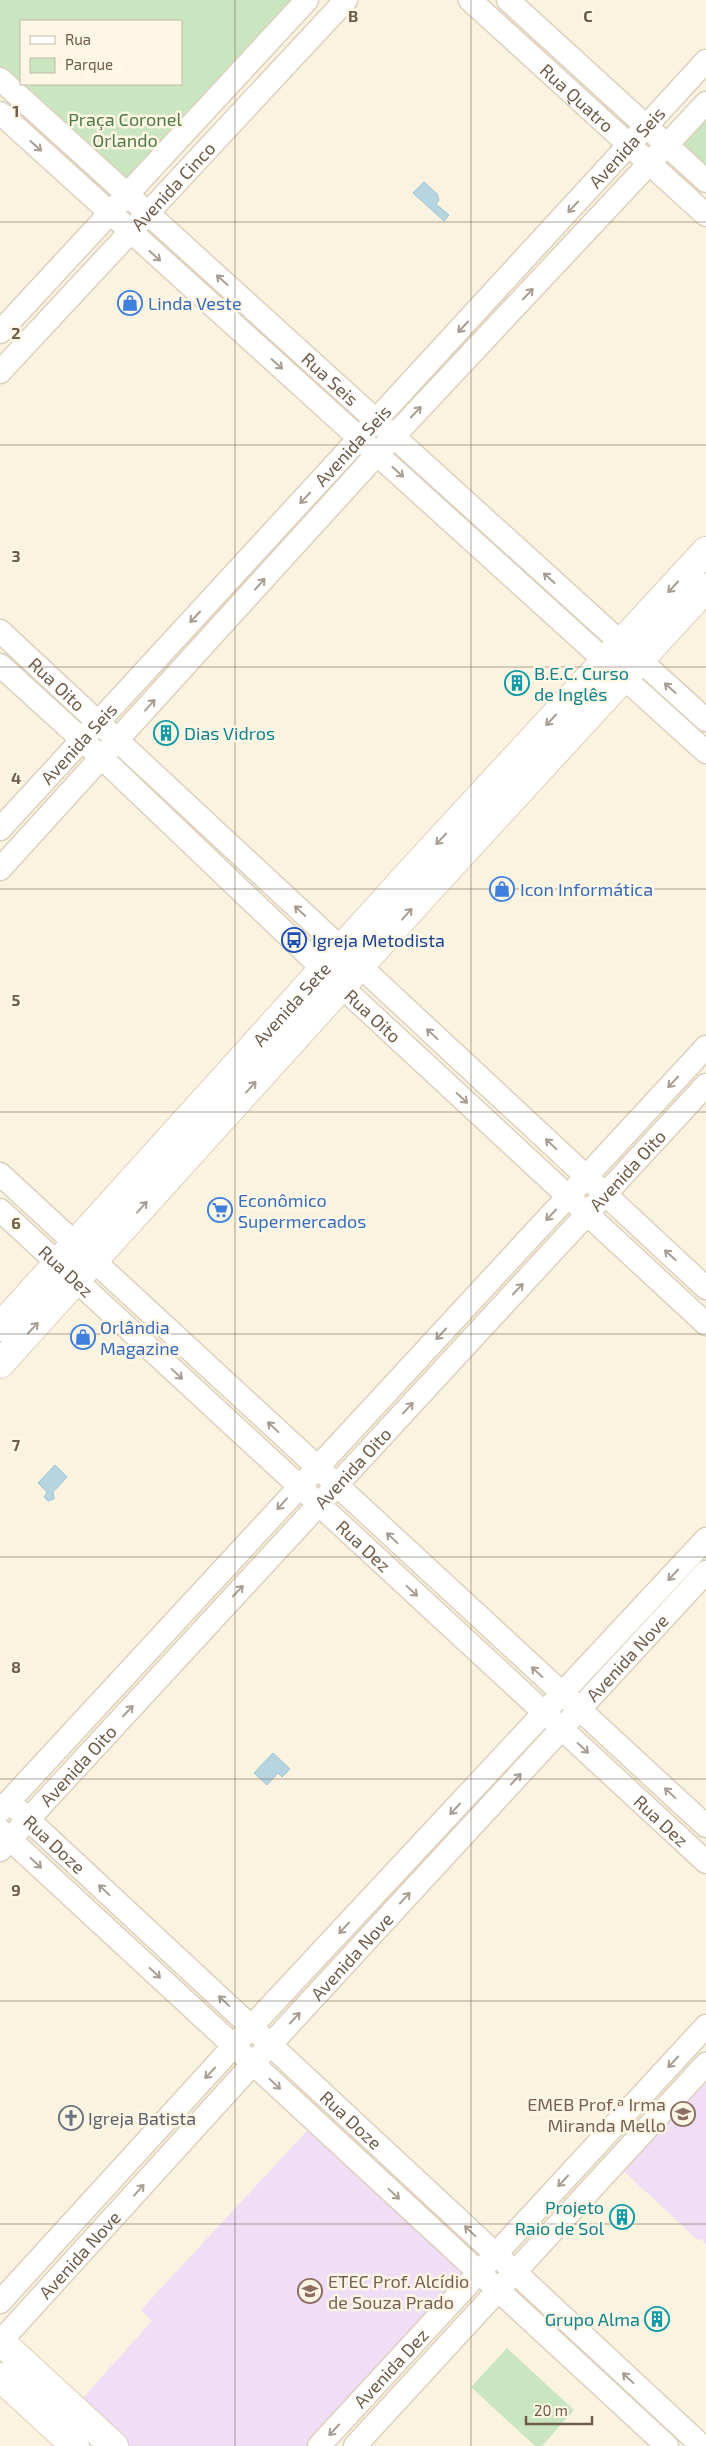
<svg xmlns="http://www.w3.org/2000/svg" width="706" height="2446" viewBox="0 0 706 2446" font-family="'Exo 2',sans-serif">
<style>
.education{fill:#f0ddf6}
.green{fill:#cae6c0;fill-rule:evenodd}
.water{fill:#b6d5e1;stroke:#9dc3d2}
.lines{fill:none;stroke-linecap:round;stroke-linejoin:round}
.street-casing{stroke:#ddd0bd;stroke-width:25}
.secondary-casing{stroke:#dfcfb8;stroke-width:30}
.street{stroke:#fff;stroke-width:22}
.secondary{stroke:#fff;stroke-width:28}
.oneway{stroke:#a99d92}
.grid{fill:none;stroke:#6f5c49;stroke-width:1;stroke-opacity:0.55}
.labels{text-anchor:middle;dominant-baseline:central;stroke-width:5;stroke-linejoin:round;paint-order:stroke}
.street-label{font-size:18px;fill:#6f5c49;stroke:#fef7e5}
.park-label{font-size:18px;fill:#4e7a45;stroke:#fef7e5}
.shop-label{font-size:18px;fill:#366cbe;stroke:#fef7e5;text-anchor:start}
.culture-label{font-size:18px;fill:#0d838f;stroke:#fef7e5;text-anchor:start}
.transit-label{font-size:18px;fill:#164399;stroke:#fef7e5;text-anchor:start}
.education-label{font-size:18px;fill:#785e54;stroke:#fef7e5;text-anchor:end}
.worship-label{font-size:18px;fill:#5b616d;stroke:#fef7e5;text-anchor:start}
.grid-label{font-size:16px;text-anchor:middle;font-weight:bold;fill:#6f5c49;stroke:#fef7e5;stroke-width:5;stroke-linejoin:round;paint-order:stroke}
</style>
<rect width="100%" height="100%" fill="#faf3e0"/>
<g class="education">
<path d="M706,2064V2244L700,2238L698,2240L615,2163Z"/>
<path d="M315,2122L479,2272L319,2446H114L73,2409L152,2321L141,2310Z"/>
</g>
<g class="green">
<path d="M0,0H307L128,195L0,79ZM21,21H181V84H21Z"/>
<path d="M706,103V181L667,146Z"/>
<path d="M507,2348L574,2410L542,2446H535L471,2387Z"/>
</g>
<g class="water">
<path d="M424,182L437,194L439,200L436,204L449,215L444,221L413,193Z"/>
<path d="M55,1465L67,1477L53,1492L54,1499L48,1501L44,1497L47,1492L38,1483Z"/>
<path d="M273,1753L290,1769L282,1777L278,1773L267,1785L254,1773Z"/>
</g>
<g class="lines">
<defs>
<g id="street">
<path id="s1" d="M470,0L706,215"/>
<path d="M508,0L706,181"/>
<path id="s2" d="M0,79L706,720"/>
<path d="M0,113C234,327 472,538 706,752"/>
<path d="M0,332L307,0"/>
<path id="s3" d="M0,372L346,0"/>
<path id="s4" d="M0,631L706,1288"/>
<path id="s5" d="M0,665L102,758L342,987L706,1324"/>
<path id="s6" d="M0,829L706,61"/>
<path d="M0,869L378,453L706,103"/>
<path d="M0,1174L706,1826"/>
<path id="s7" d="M0,1210L706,1862"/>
<path id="s8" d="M18,1810L702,2446"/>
<path d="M0,1811L706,1047"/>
<path d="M0,1830L667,2446"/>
<path id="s9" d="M0,1850L706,1085"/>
<path d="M0,2302L251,2027L706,1539"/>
<path id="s10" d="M0,2342L270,2045L706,1572"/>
<path id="s11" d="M319,2446L706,2026"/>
<path d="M355,2446L706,2064"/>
</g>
<g id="secondary">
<path id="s12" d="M0,1327L416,866L706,551"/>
<path d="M0,1364L434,884L706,588"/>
<path d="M0,2341L114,2446"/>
<path d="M0,2377L75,2446"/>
</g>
</defs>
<use href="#street" class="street-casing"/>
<use href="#secondary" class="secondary-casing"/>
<use href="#street" class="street"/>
<use href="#secondary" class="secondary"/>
</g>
<defs><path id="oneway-shaft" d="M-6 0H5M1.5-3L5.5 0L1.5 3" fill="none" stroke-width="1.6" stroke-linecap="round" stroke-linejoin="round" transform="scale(1.25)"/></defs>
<g class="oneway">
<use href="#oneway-shaft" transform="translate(36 146) rotate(42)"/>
<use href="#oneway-shaft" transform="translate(573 207) rotate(133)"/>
<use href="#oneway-shaft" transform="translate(155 256) rotate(42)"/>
<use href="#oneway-shaft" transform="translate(222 280) rotate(-138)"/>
<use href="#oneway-shaft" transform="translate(528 294) rotate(-47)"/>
<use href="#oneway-shaft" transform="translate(463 327) rotate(133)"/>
<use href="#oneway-shaft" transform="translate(277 364) rotate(42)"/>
<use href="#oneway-shaft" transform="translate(416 412) rotate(-47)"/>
<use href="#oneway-shaft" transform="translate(398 472) rotate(42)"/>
<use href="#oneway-shaft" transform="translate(305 498) rotate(133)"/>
<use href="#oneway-shaft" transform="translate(549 578) rotate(-138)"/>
<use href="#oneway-shaft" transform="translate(260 584) rotate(-48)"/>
<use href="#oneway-shaft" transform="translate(673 587) rotate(133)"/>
<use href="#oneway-shaft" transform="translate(195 617) rotate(133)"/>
<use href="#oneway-shaft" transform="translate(670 688) rotate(-138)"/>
<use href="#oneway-shaft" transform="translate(150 705) rotate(-48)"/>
<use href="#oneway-shaft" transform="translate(551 720) rotate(133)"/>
<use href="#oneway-shaft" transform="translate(441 839) rotate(133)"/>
<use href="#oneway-shaft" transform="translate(300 911) rotate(-137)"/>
<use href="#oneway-shaft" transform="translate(407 914) rotate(-48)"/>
<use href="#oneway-shaft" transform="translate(432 1034) rotate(-137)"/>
<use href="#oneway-shaft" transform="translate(673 1082) rotate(133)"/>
<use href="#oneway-shaft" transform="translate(251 1087) rotate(-48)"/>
<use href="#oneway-shaft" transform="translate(462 1098) rotate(43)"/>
<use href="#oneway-shaft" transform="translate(551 1144) rotate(-137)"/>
<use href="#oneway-shaft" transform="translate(142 1207) rotate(-48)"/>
<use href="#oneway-shaft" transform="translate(551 1215) rotate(133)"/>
<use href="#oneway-shaft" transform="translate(670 1255) rotate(-138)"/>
<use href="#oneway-shaft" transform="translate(518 1289) rotate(-47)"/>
<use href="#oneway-shaft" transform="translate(33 1328) rotate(-47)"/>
<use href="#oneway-shaft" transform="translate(441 1334) rotate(133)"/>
<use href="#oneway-shaft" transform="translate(177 1374) rotate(43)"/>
<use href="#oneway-shaft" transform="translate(408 1408) rotate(-47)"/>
<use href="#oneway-shaft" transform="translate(273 1427) rotate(-137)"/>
<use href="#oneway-shaft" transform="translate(282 1504) rotate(132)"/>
<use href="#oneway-shaft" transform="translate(392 1538) rotate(-137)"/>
<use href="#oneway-shaft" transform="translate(673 1575) rotate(133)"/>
<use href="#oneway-shaft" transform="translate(238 1591) rotate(-47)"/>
<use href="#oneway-shaft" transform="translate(412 1591) rotate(43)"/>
<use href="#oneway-shaft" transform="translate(537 1672) rotate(-137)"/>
<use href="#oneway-shaft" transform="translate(128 1711) rotate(-47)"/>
<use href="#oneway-shaft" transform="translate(583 1748) rotate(43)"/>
<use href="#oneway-shaft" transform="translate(516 1779) rotate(-47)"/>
<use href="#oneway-shaft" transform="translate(670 1793) rotate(-137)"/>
<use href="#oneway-shaft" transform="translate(455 1809) rotate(133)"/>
<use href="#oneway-shaft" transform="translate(36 1863) rotate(43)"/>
<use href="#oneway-shaft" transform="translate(104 1890) rotate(-137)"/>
<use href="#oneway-shaft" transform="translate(405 1898) rotate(-47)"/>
<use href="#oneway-shaft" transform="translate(344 1928) rotate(133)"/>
<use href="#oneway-shaft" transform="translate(155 1973) rotate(43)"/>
<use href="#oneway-shaft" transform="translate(224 2001) rotate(-137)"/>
<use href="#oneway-shaft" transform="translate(295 2018) rotate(-47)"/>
<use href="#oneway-shaft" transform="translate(673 2062) rotate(133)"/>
<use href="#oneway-shaft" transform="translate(210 2073) rotate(133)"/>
<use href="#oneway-shaft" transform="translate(275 2084) rotate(43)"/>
<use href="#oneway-shaft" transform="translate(563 2181) rotate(133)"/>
<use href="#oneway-shaft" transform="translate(139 2190) rotate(-48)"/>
<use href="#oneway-shaft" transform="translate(394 2194) rotate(43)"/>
<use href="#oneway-shaft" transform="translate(470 2231) rotate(-137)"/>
<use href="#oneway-shaft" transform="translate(628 2378) rotate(-137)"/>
<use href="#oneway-shaft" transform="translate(334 2430) rotate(133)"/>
</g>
<path class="grid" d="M235,0V2446M471,0V2446M0,222H706M0,445H706M0,667H706M0,889H706M0,1112H706M0,1334H706M0,1557H706M0,1779H706M0,2001H706M0,2224H706"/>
<defs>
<symbol id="shop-ring" viewBox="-11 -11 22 22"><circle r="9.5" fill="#fef7e5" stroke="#3f7fe0" stroke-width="1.5"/><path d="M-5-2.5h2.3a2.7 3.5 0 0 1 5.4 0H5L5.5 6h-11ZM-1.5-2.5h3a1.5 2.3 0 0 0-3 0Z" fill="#3f7fe0"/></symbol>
<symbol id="building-ring" viewBox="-11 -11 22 22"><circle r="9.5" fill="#fef7e5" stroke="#0f9aa8" stroke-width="1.5"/><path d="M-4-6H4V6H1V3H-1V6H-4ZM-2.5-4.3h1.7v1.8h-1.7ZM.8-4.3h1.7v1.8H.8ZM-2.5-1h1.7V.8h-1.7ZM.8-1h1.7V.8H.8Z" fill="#0f9aa8"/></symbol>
<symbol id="bus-ring" viewBox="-11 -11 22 22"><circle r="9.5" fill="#fef7e5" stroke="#1a4fb4" stroke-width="1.5"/><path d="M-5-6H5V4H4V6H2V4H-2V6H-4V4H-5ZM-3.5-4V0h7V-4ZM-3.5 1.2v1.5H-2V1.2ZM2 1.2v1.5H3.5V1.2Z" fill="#1a4fb4"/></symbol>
<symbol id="supermarket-ring" viewBox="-11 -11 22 22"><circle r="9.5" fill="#fef7e5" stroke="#3f7fe0" stroke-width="1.5"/><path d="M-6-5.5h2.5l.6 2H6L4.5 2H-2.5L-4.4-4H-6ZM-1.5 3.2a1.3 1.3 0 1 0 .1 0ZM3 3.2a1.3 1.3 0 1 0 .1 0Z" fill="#3f7fe0"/></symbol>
<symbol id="school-ring" viewBox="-11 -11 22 22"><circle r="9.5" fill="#fef7e5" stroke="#8d6e63" stroke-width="1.5"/><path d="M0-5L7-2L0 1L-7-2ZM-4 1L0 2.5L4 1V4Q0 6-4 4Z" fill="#8d6e63"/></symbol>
<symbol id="church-ring" viewBox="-11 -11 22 22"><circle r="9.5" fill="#fef7e5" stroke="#6b7280" stroke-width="1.5"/><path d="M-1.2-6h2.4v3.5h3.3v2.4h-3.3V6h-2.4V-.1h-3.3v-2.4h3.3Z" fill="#6b7280"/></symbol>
<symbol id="university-ring" viewBox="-11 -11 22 22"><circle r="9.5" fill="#fef7e5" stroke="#8d6e63" stroke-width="1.5"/><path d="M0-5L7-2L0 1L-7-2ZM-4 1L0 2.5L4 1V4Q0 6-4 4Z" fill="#8d6e63"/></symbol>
</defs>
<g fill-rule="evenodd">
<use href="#shop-ring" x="116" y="289" width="28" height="28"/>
<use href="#building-ring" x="503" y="669" width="28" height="28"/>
<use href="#building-ring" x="152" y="719" width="28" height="28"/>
<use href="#shop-ring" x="488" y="875" width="28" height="28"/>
<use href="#bus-ring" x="280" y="926" width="28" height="28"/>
<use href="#supermarket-ring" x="206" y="1196" width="28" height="28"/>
<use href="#shop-ring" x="69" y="1323" width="28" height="28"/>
<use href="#school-ring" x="669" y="2100" width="28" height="28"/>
<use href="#church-ring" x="57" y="2104" width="28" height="28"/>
<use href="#building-ring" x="608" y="2203" width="28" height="28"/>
<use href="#university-ring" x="296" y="2277" width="28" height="28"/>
<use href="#building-ring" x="643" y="2305" width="28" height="28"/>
</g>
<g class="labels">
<g class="street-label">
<text stroke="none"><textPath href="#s1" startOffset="145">Rua Quatro</textPath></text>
<text stroke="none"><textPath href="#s6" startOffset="926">Avenida Seis</textPath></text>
<text stroke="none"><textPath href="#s3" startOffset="254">Avenida Cinco</textPath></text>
<text stroke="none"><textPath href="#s2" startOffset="446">Rua Seis</textPath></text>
<text stroke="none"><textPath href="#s6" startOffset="521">Avenida Seis</textPath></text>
<text stroke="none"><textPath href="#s4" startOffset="78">Rua Oito</textPath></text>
<text stroke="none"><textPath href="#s6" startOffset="116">Avenida Seis</textPath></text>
<text stroke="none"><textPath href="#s12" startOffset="435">Avenida Sete</textPath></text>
<text stroke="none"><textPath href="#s5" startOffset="512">Rua Oito</textPath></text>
<text stroke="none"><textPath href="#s9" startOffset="925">Avenida Oito</textPath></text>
<text stroke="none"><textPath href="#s7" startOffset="90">Rua Dez</textPath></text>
<text stroke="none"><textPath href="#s9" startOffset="520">Avenida Oito</textPath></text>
<text stroke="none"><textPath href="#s7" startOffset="495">Rua Dez</textPath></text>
<text stroke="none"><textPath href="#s10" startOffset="928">Avenida Nove</textPath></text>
<text stroke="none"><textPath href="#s9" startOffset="115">Avenida Oito</textPath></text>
<text stroke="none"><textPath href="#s7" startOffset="900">Rua Dez</textPath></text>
<text stroke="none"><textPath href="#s8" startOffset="50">Rua Doze</textPath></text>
<text stroke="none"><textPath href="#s10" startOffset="522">Avenida Nove</textPath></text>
<text stroke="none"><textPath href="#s8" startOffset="455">Rua Doze</textPath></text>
<text stroke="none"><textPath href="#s10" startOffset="118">Avenida Nove</textPath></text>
<text stroke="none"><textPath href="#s11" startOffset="106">Avenida Dez</textPath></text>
</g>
<g class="park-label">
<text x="125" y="119">Praça Coronel<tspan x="125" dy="21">Orlando</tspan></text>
</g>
<g class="shop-label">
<text x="148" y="303">Linda Veste</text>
<text x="520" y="889">Icon Informática</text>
<text x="238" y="1200">Econômico<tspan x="238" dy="21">Supermercados</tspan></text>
<text x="100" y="1327">Orlândia<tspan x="100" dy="21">Magazine</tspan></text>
</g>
<g class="culture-label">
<text x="534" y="673">B.E.C. Curso<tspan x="534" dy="21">de Inglês</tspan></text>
<text x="184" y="733">Dias Vidros</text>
<text x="604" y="2207" text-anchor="end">Projeto<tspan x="604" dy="21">Raio de Sol</tspan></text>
<text x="640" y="2319" text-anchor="end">Grupo Alma</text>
</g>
<g class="transit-label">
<text x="312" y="940">Igreja Metodista</text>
</g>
<g class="education-label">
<text x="666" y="2104">EMEB Prof.ª Irma<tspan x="666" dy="21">Miranda Mello</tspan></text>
<text x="328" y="2281" text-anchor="start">ETEC Prof. Alcídio<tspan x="328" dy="21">de Souza Prado</tspan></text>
</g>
<g class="worship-label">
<text x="88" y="2118">Igreja Batista</text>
</g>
</g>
<g class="grid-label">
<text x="353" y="22">B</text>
<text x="588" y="22">C</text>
<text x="16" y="117">1</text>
<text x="16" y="339">2</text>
<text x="16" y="562">3</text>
<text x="16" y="784">4</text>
<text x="16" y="1006">5</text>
<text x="16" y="1229">6</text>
<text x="16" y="1451">7</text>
<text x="16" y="1673">8</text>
<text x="16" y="1896">9</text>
</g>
<rect x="20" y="20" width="162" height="65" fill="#fef7e5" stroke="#c5b9a7"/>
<rect x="30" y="36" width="25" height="8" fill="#ffffff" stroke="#c5b9a7"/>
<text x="65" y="45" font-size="15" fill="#6f5c49">Rua</text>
<rect x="30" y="58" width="25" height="15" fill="#cae6c0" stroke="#c5b9a7"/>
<text x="65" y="70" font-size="15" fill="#6f5c49">Parque</text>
<path d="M526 2416v8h66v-8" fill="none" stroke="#6f5c49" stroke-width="2.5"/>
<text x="534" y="2416" font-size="15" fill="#6f5c49" stroke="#fef7e5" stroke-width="4" paint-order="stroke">20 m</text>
</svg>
